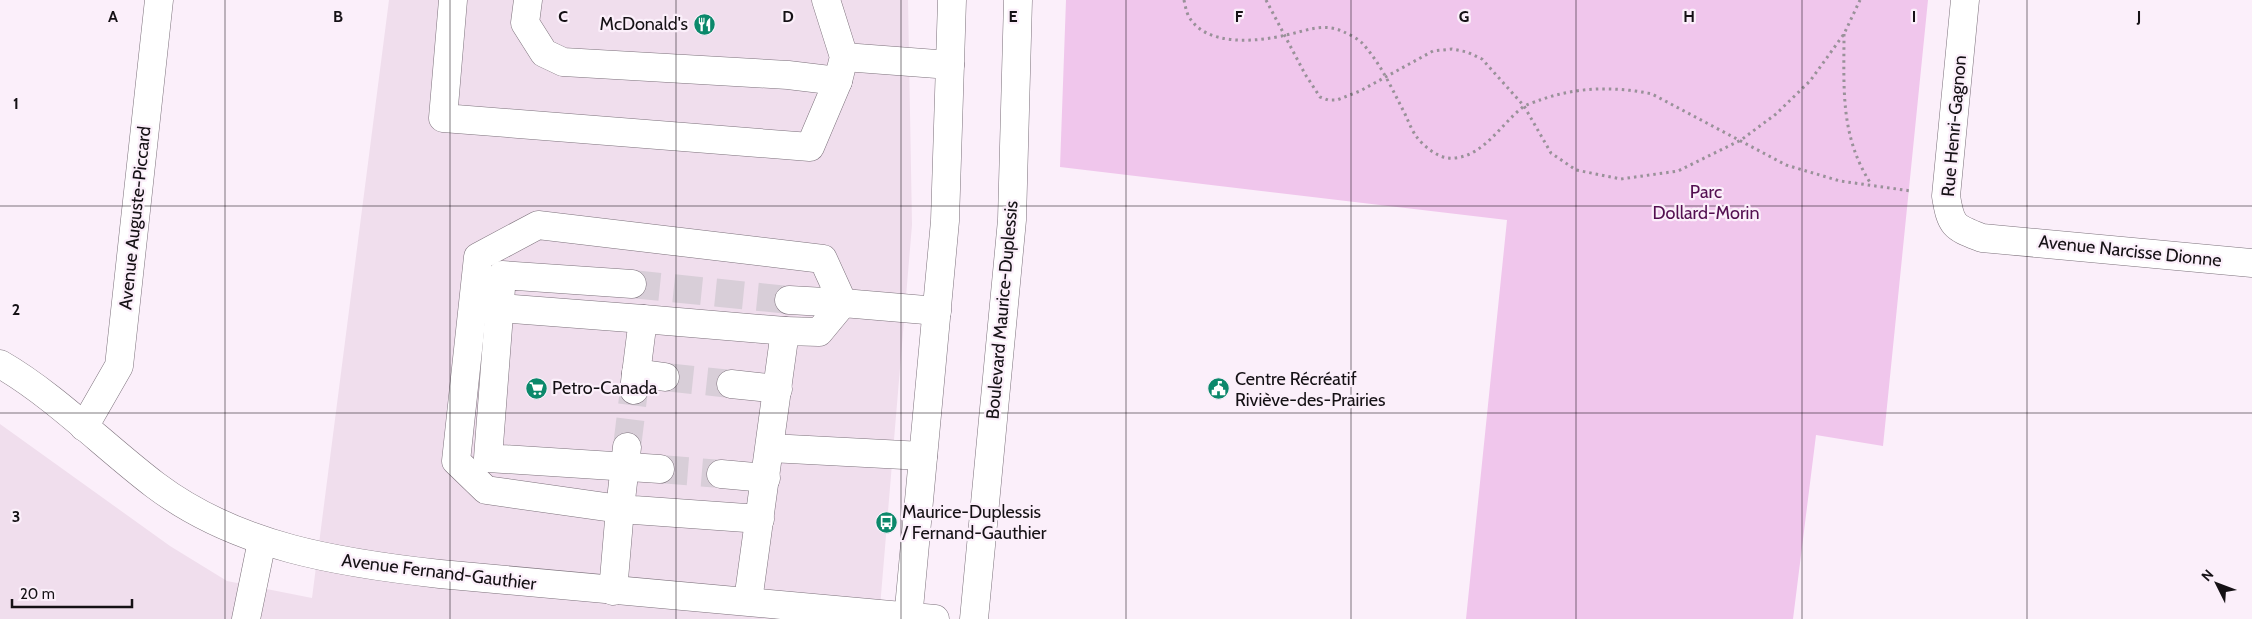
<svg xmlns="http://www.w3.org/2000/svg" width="2252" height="619" viewBox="0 0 2252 619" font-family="Cabin,sans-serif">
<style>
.built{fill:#f0deed}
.green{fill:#f0c6ec}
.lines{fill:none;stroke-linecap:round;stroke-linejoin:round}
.minor-tunnel{stroke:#d8ced8;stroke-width:28;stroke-dasharray:28 14;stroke-linecap:butt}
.minor-casing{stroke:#7c717b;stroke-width:29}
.path{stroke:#999199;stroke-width:3;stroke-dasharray:2.5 4;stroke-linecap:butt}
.minor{stroke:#fff;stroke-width:28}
.grid{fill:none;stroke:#151115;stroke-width:1;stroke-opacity:0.55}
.labels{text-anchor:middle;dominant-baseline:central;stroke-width:4.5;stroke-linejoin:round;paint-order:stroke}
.poi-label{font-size:18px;fill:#151115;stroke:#fbeffa;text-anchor:start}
.street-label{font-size:18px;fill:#151115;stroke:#fbeffa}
.park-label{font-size:18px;fill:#530f50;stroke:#fbeffa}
.grid-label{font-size:16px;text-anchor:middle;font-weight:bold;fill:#151115;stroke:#fbeffa;stroke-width:4.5;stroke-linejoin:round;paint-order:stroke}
</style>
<rect width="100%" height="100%" fill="#fbeffa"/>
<path class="built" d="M389,0H908L912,225L879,619H0V424L170,546L227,581L312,598Z"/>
<path class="green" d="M1066,0H1928L1883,446L1816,435L1793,619H1466L1507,220L1060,167Z"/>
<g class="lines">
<g class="minor-tunnel">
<path d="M632,284L789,300"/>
<path d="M665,377L731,384"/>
<path d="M627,447L634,390"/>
<path d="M660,469L721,474"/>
</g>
<defs>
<g id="minor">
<path d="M453,0L443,118L810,147L838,81L844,57L826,0"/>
<path d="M528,0L525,23L544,53L563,62L788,75L838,81"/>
<path d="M1965,0L1946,196C1951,227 1954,227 1982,238L2252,263"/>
<path d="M844,57L950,65"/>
<path d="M632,284L502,275L488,458L660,469"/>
<path d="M500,308L643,319"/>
<path d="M0,364C54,395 105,447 155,485C237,547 340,563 440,574L935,619"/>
<path d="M636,373L665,377"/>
<path d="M731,384L778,389"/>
<path d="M634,390L643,319L785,331"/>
<path d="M84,427L119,366L159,0"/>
<path d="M627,447L620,509L760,519"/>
<path d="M770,448L923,456"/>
<path d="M721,474L766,478"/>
<path d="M613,591L620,509L486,490L456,461L478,257L538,225L823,259L843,303L789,300"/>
<path d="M748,601L785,331L819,332L843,303L937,311"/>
<path d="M246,619L262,541"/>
<path d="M908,619L945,221L952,0"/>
<path d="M974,619L1012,220L1018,0"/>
</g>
</defs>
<use href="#minor" class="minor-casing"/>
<g class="path">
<path d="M1184,0C1185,5 1186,10 1188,15C1204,47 1257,42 1286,35C1306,31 1324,22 1344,32C1350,35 1359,39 1363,44C1381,64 1392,89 1404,112C1408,120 1411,129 1416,136C1424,147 1440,160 1454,158C1484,156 1501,124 1523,107C1527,104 1535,102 1540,100C1576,87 1615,86 1652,94L1786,165L1840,181L1911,191"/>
<path d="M1266,0L1305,74L1320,97L1328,100H1337L1360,91L1433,51L1452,49L1467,52L1482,59L1524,106L1551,153L1576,170L1621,179L1678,171L1741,140L1776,114L1810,81L1844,34L1860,0"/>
<path d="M1844,34C1844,89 1840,136 1871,184"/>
</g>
<use href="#minor" class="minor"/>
</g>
<path class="grid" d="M225,0V619M450,0V619M676,0V619M901,0V619M1126,0V619M1351,0V619M1576,0V619M1802,0V619M2027,0V619M0,206H2252M0,413H2252"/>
<defs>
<symbol id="restaurant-disc" viewBox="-11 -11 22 22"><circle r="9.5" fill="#0b886b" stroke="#fbeffa"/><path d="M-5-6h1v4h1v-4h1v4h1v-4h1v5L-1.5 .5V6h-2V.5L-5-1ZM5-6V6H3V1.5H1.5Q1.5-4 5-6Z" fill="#fff"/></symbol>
<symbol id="supermarket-disc" viewBox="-11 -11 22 22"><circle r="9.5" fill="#0b886b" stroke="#fbeffa"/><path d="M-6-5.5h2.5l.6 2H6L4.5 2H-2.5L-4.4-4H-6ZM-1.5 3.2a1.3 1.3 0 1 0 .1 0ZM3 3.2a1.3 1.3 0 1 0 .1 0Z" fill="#fff"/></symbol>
<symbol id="civic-disc" viewBox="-11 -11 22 22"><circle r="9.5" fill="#0b886b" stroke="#fbeffa"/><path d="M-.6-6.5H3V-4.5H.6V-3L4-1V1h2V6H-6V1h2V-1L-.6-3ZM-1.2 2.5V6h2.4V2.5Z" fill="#fff"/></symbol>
<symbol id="bus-disc" viewBox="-11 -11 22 22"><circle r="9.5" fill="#0b886b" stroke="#fbeffa"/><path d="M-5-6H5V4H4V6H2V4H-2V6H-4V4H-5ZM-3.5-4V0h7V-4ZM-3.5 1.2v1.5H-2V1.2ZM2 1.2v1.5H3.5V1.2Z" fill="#fff"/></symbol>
</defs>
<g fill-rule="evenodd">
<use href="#restaurant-disc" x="692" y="12" width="25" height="25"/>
<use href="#supermarket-disc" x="524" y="376" width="25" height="25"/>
<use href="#civic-disc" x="1206" y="376" width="25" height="25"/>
<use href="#bus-disc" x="874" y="510" width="25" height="25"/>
</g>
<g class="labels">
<g class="poi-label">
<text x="688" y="24" text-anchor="end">McDonald's</text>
<text x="1235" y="379">Centre Récréatif<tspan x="1235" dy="21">Riviève-des-Prairies</tspan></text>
<text x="552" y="388">Petro-Canada</text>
<text x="902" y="512">Maurice-Duplessis<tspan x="902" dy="21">/ Fernand-Gauthier</tspan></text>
</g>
<g class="street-label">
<text transform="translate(1954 126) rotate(-85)">Rue Henri-Gagnon</text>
<text transform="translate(135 218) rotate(-84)">Avenue Auguste-Piccard</text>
<text transform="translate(2130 251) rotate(6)">Avenue Narcisse Dionne</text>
<text transform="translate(1002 310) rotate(-85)">Boulevard Maurice-Duplessis</text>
<text transform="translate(439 572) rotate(7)">Avenue Fernand-Gauthier</text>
</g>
<g class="park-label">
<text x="1706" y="192">Parc<tspan x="1706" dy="21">Dollard-Morin</tspan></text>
</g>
</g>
<g class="grid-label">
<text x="113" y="22">A</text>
<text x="338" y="22">B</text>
<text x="563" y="22">C</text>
<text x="788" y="22">D</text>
<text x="1013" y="22">E</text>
<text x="1239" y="22">F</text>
<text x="1464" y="22">G</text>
<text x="1689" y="22">H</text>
<text x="1914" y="22">I</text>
<text x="2139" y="22">J</text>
<text x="16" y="109">1</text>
<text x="16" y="315">2</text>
<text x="16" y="522">3</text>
</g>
<g transform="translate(2217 584) rotate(312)" stroke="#fbeffa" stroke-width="4" paint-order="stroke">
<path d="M0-4L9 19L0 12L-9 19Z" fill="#151115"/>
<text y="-8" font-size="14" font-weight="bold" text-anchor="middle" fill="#151115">N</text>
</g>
<path d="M12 599v8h120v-8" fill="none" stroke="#151115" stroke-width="2.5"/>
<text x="20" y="599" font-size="15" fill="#151115" stroke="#fbeffa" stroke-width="4" paint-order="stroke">20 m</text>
</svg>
